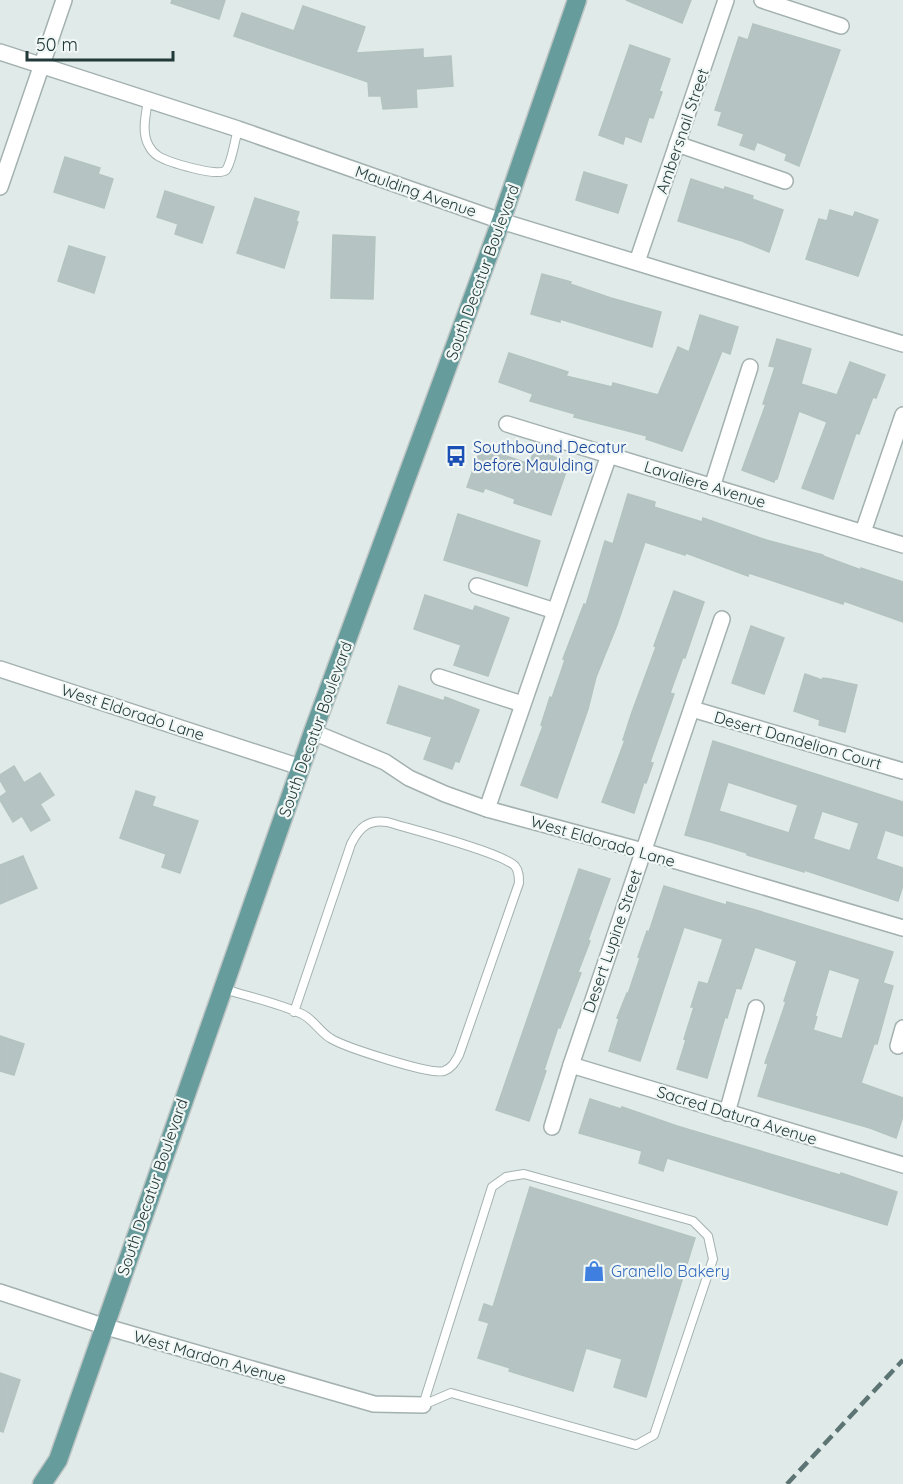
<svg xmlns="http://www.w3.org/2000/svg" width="903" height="1484" viewBox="0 0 903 1484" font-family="Quicksand,sans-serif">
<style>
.building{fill:#b5c4c2;stroke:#b3c3c0;stroke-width:1.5;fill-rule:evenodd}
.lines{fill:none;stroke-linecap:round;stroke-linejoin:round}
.lane-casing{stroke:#a3b1b0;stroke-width:10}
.street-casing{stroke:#a3b1b0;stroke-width:18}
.primary-casing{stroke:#bdc4c4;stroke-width:21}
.lane{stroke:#fff;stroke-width:8}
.street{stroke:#fff;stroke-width:15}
.primary{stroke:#679c9d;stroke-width:18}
.rail{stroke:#5c7574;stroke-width:4.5;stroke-dasharray:12 6;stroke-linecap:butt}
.labels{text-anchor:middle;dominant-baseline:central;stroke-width:4.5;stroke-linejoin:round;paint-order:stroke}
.street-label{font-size:16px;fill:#223939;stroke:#f0f7f5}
.transit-label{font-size:16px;fill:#164399;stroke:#f0f7f5;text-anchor:start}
.shop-label{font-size:16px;fill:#366cbe;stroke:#f0f7f5;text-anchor:start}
</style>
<rect width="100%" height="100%" fill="#e0eae8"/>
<g class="building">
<path d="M172,0H225L219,19L171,3Z"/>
<path d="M626,0H691L682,23Z"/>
<path d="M303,6L365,27L356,53L423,49V58L451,56L453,86L416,89L417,107L383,109L381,96H369L368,82L234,36L242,13L294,31Z"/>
<path d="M753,24L840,50L799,166L785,160L787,154L757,142L754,150L740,145L744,134L718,125L722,112L715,110L739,37L748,40Z"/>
<path d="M630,45L670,59L659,91L662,92L653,118L649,117L641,142L625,136L623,144L599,135Z"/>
<path d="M65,157L100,168L98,174L113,179L104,208L54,192Z"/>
<path d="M584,172L627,185L618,213L576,200Z"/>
<path d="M691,179L724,190L725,187L753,196L752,199L783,210L769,252L742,241L678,221Z"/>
<path d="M165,191L214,207L202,243L175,234L178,224L157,217Z"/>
<path d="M255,198L299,212L296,221L298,222L284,268L237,253Z"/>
<path d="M830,210L853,217L855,212L878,220L858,276L806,259L819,219L827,221Z"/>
<path d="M333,235L375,237L373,299L331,298Z"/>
<path d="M69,246L105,257L94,293L58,281Z"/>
<path d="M542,274L571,282L570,284L611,298L661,312L652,347L560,319V322L531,314Z"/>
<path d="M700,315L738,327L730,354L722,351L682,451L646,439L647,436L574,417L575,414L530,401L533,394L499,382L509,353L568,372L566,376L612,387L613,383L658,395L678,347L689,352Z"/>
<path d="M777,339L811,349L801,384L837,395L850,362L885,375L876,398L873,397L859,434L856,433L833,499L802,488L827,422L799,411L777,479H775L774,482L742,470L766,404H763L775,367L769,366Z"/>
<path d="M481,447L529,464L535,449L569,463L551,515L514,503L515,499L485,488L483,492L467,487Z"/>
<path d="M628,494L655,502L654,507L702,522L703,518L766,540L823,555V556L861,570V568L903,582V622L844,601L843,604L749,573L748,576L686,553L685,555L645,542L617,625L596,677L588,709L557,798L521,785L543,726L541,725L550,697L552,698L565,660L563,659L584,604L586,605L605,541L613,544Z"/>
<path d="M458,514L540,541L527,586L444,560Z"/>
<path d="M674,591L704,602L685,658L683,657L670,693L674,694L650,762L653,763L646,783L644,782L634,813L602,802L625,740H623L631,715L656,647L654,646Z"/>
<path d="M425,595L473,611L475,606L509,618L488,676L454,665L461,645L414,629Z"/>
<path d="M751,626L784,638L764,694L732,683Z"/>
<path d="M805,674L822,680L823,678L830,679L857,685L845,732L819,725L820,720L794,711Z"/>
<path d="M399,686L444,701L445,697L479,710L459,762L455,761L452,769L424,759L432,737L387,723Z"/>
<path d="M713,741L903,802V836L885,830L876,859L903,868V885L898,901L804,870V872L747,855V853L711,842L685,835ZM728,782L798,805L789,833L719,811ZM822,811L859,823L850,851L813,839Z"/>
<path d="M14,766L24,783L40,773L54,795L40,804L50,820L31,831L22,816L13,822L0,800V797L7,792L0,780V775Z"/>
<path d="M136,791L155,797L152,806L198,821L180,873L162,867L166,854L120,838Z"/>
<path d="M23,856L37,888L0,904V865Z"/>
<path d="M579,869L610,879L588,940L590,941L578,972L581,973L560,1028L558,1027L544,1070L546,1071L529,1121L496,1110Z"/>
<path d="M664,886L726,905L727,902L759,911L893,952L883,983L893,986L877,1044H874L861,1083L903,1098V1116L896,1138L870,1128L758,1096L768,1064L765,1063L786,1002L784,1001L797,961L755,947L741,989L736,988L727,1018L725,1017L707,1078L677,1069L686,1040L684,1039L694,1007H691L699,982L708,984L723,939L684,927L640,1061L609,1051L619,1019L617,1018L627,993L628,994L640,958L638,957L647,931L649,932ZM829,969L860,979L842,1039L813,1030L817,1017L815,1016Z"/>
<path d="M0,1036L24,1044L14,1075L0,1071Z"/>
<path d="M590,1099L621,1109L622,1107L677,1126L840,1175L841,1173L897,1192L887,1225L667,1158L663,1171L639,1163L642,1151L579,1133Z"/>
<path d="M530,1187L695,1238L646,1397L614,1387L622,1359L586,1348L573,1391L509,1371L510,1368L478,1358L489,1323L479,1320L484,1304L493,1307Z"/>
<path d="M0,1373L20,1380L3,1432L0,1431Z"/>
</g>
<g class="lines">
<defs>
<g id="lane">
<path d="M148,100C146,114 141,133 149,146C151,150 155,154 158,156C168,162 219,178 226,170C232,162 235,139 238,129"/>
<path d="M224,989C250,997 278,1003 302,1014C313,1019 320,1032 330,1038C344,1047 430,1075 444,1071C452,1068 455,1062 459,1055L519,883C519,877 519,871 515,866C501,852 410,829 387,822C368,819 359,828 351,844L294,1012"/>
<path d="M524,1174L693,1221L708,1236L713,1259L654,1435L636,1445L451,1393L423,1405L492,1187L506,1177Z"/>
</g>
<g id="street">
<path d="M762,0L841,26"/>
<path d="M0,52L238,129L501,221L903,344"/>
<path d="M677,144L785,181"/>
<path d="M0,187L64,0"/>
<path d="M637,262L726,0"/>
<path d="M507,424L903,545"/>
<path d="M712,487L750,367"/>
<path d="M863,532L903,415"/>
<path d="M477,586L555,611"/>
<path d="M0,669L300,767"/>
<path d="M439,677L522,704"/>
<path d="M692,709L903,771"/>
<path d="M313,732L385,762L409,778L445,794L487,809L643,851L903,928"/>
<path d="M487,809L609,455"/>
<path d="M898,1046L903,1028"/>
<path d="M571,1065L903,1165"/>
<path d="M727,1113L756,1008"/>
<path d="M552,1127L571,1065L722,619"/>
<path d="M0,1292L103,1326L374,1404L423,1405"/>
</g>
<path id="primary" d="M42,1484L58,1460L313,732L501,221L577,0"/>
</defs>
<use href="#lane" class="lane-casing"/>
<use href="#street" class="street-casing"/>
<use href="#primary" class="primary-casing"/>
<use href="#lane" class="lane"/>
<use href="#street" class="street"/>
<use href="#primary" class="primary"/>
<path class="rail" d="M787,1484L903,1360"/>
</g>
<defs>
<symbol id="bus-bare" viewBox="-9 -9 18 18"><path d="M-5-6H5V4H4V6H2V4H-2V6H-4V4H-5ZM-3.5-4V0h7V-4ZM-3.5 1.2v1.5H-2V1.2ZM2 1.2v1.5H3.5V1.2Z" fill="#1a4fb4" stroke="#f0f7f5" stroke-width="2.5" paint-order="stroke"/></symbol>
<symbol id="shop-bare" viewBox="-9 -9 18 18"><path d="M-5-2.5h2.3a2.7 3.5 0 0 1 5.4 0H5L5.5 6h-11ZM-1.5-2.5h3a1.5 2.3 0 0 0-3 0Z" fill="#3f7fe0" stroke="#f0f7f5" stroke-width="2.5" paint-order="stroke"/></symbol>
</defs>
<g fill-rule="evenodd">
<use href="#bus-bare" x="441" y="441" width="30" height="30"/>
<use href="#shop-bare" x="579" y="1256" width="30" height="30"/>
</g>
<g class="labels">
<g class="street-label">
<text transform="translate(682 131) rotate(-71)">Ambersnail Street</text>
<text transform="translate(416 191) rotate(19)">Maulding Avenue</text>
<text transform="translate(482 272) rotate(-70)">South Decatur Boulevard</text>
<text transform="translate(705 484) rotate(17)">Lavaliere Avenue</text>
<text transform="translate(133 712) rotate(18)">West Eldorado Lane</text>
<text transform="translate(315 729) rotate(-70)">South Decatur Boulevard</text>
<text transform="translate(798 740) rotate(16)">Desert Dandelion Court</text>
<text transform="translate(603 841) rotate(16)">West Eldorado Lane</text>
<text transform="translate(612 941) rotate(-71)">Desert Lupine Street</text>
<text transform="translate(737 1115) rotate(17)">Sacred Datura Avenue</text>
<text transform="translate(152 1187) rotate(-71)">South Decatur Boulevard</text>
<text transform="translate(210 1357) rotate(16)">West Mardon Avenue</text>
</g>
<g class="transit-label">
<text x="473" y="447">Southbound Decatur<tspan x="473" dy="18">before Maulding</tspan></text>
</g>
<g class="shop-label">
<text x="611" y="1271">Granello Bakery</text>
</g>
</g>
<path d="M27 51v9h146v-9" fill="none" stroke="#223939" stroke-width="3"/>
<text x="36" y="51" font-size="18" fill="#223939" stroke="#f0f7f5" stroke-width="4.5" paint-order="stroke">50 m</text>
</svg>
